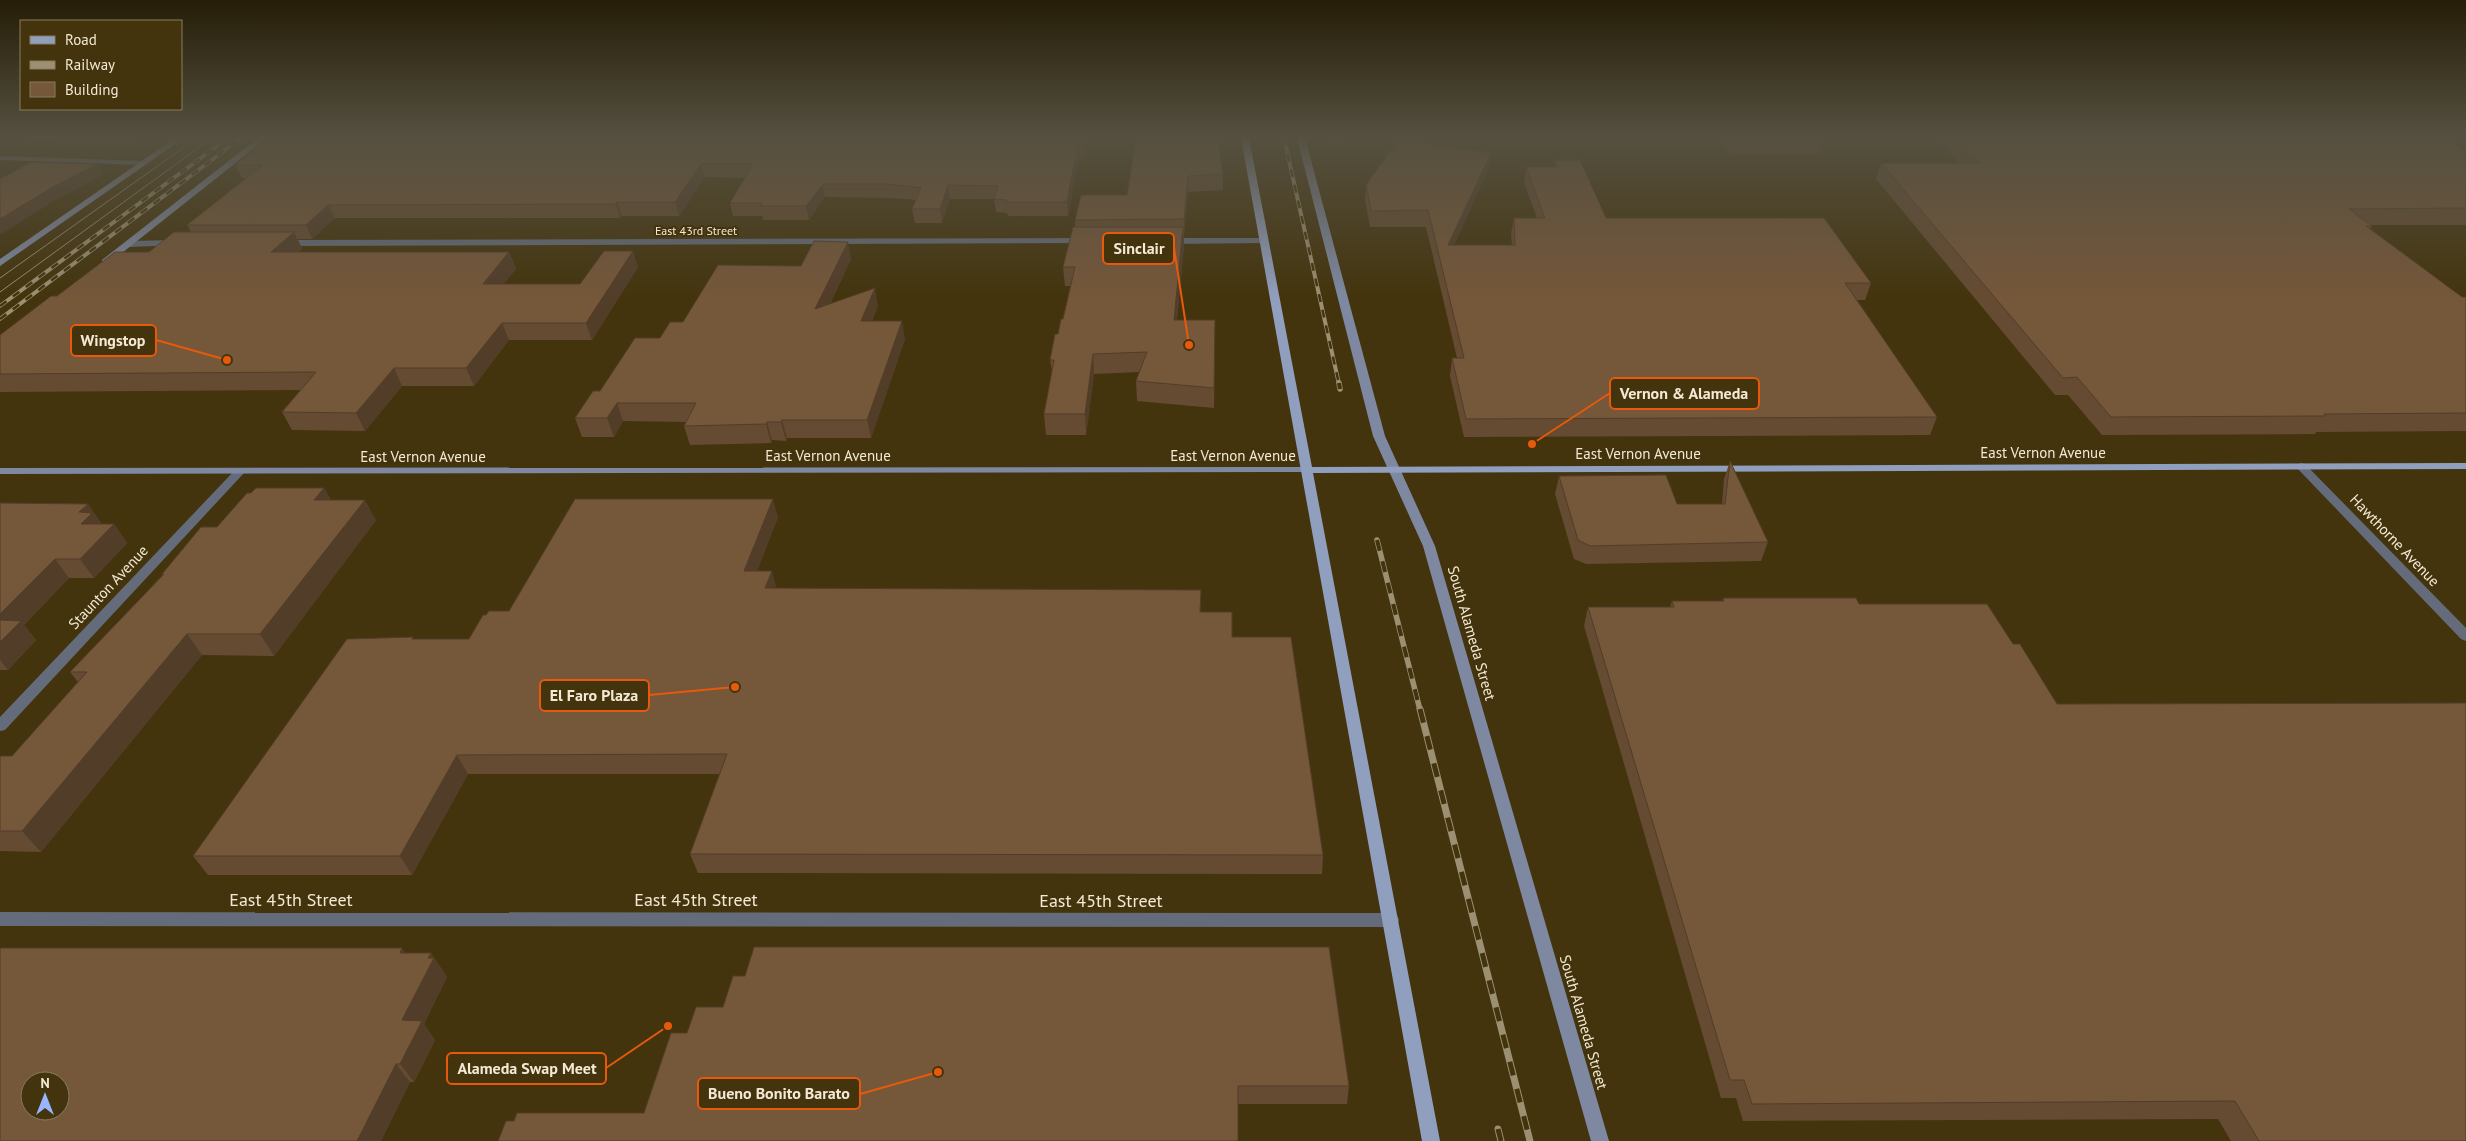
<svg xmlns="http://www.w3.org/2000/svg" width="2466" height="1141" viewBox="0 0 2466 1141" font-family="'PT Sans',sans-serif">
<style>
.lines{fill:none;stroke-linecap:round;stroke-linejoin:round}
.street{fill:#646b7b;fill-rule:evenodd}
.secondary{fill:#7e89a1;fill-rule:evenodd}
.primary{fill:#919fbf;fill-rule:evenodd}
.tram{stroke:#9c9072;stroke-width:1}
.rail-far2-casing{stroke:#9c9072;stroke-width:4}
.rail-far1-casing{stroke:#9c9072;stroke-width:5.5}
.rail-casing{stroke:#9c9072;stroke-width:7}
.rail-far2{stroke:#43340d;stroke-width:2.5;stroke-dasharray:8;stroke-linecap:butt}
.rail-far1{stroke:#43340d;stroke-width:4;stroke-dasharray:11;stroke-linecap:butt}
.rail{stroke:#43340d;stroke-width:5;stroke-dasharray:14;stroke-linecap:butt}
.wall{fill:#654b32}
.shaded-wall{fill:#523d29}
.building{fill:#75573a;stroke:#523d29;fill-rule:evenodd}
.labels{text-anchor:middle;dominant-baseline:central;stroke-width:4;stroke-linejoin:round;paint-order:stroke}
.far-street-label{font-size:12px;fill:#f3e9d4;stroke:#43340d}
.street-label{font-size:15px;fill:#f3e9d4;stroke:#43340d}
.near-street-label{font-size:18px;fill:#f3e9d4;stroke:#43340d}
.leader{fill:none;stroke:#e8590c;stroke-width:2}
.callout-dot{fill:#e8590c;stroke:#43340d;stroke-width:2}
.callout{fill:#43340d;stroke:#e8590c;stroke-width:2}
.callout-label{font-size:16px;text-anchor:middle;font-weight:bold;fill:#f3e9d4}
</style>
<rect width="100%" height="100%" fill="#43340d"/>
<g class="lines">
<g class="street">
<path d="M0,156L144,161L148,163L144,165L0,160Z"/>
<path d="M1086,238L1089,239V243L283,246L278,243L283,240Z"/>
<path d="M1264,238L1267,239V243L1166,244L1161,241L1166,238Z"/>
<path d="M176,240L181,243L179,245L128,247L123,244L128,241Z"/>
<path d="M2301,463L2305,464L2466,628V641L2461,639L2297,468L2295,466Z"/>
<path d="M240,468L244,469L246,471L244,473L5,730L0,731V717L236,469Z"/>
<path d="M0,912L1391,913L1397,915L1399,920L1397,925L1391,927L0,926Z"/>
</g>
<g class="secondary">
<path d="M175,138H184L0,266V259Z"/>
<path d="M258,138H267L108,264H102V260Z"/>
<path d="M1297,138H1305L1385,436L1435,546L1609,1141H1591L1423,546L1373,436Z"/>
<path d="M1308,467L1314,470L1312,472L0,474V468Z"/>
</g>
<path class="primary" d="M1241,138H1249L1312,467L2466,463V469L1313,473L1440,1141H1422Z"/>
<g class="tram">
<path d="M0,278L197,138"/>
<path d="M0,292L212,138"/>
</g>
<defs>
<g id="rail-far2">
<path d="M1284,138L1339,384"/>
<path d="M0,306L228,138"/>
<path d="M0,319L241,138"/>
</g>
<g id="rail-far1">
<path d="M1339,383L1340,389"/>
<path d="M1377,540L1420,710"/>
</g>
<g id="rail">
<path d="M1420,709L1530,1141"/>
<path d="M1498,1129L1501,1141"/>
</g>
</defs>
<use href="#rail-far2" class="rail-far2-casing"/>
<use href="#rail-far1" class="rail-far1-casing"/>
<use href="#rail" class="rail-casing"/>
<use href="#rail-far2" class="rail-far2"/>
<use href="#rail-far1" class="rail-far1"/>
<use href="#rail" class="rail"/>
</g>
<g class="wall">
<path d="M0,138H138L128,144Z"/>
<path d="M269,138H1088L1084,159H1081L1074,183L1068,216H1008L1007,213L996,212L994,199H950L942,223H915L912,209L916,200L892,198L825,197L809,220H763L762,216H733L730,203L745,178L705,177L679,216H622L620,218H335L312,239H297L302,248L298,252H509L516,269L503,284H580L638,267L592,340H509L474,386H402L365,431L292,430L282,412L301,390L0,392V335L57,296L191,232L187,225L246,178H242L235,165Z"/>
<path d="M1136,138L1223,174V190L1188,192L1184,236H1183L1184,245L1177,320L1215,339L1214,408L1137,401L1136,381L1140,372L1094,374L1086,435H1046L1044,414L1052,371L1050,360L1063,319L1071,286H1065L1063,267L1075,227V220L1127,195Z"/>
<path d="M1332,138H1351L1332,140Z"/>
<path d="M1719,138H1824L1820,154L1730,155Z"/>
<path d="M1935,138H2444L2466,152V225H2371L2372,226L2370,229L2462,297H2466V431L2316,432L2315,434L2102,435L2068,395H2055L1876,179L1881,163H1959Z"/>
<path d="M1555,160L1606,218L1871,283L1865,300H1857L1937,417L1930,435L1464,437L1450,376L1452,358H1457L1426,227H1370L1365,200L1366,185L1489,168L1454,245H1512L1511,234L1514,218H1537L1524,183L1526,167H1554Z"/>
<path d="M851,259L830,304L878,306L872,321L905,339L871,438H787L786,441L772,440L771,443L690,445L684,426L686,422L623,421L614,437H582L575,418L600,391L660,338L683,322L801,266Z"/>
<path d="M1730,461L1768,542L1761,561L1586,564L1574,559L1555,494L1559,476L1677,504H1722L1724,479Z"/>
<path d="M324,488L331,500L376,520L274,656L202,655L41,852L0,851V756H12L78,682L70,672L163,575L162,574L217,527Z"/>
<path d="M0,503L88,504L101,523L100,524H114L127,543L94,578H69L24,625L36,640L8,670H0Z"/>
<path d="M778,517L757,571L777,588L1201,612L1232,637L1323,855L1322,874L698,873L690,854L720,774H468L412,875H208L193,856L414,639H469L486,615L509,611Z"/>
<path d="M1723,598L1859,604L2013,644L2057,704L2466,1141H2231L2218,1119L1743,1121L1736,1098H1721L1584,626L1588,607H1670L1672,601H1722Z"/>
<path d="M405,953H431L447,977L424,1024L435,1040L414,1082H410L381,1141H0Z"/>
<path d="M671,1033L1349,1086L1347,1104H1238L514,1121L644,1113Z"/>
</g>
<g class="shaded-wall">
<path d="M124,138H138L128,144Z"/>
<path d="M1084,138H1088L1084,159L1083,146Z"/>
<path d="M1080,146L1081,159L1074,183L1068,216L1067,202L1073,169Z"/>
<path d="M1491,153L1489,168L1446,262L1448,245Z"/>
<path d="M97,164L103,175L59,198L0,235V219L53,187Z"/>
<path d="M701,164L705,177L679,216L675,202Z"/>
<path d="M1188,176V192L1184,236V219Z"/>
<path d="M823,184L825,197L809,220L806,206Z"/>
<path d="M948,185L950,199L942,223L940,209Z"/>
<path d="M617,202L622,216L620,218L616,204Z"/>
<path d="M328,205L335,218L312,239L306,225Z"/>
<path d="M1183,227L1184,245L1175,339L1174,320Z"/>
<path d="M294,232L302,248L279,269L271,252Z"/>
<path d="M848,242L851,259L819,327L815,309Z"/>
<path d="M633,251L638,267L592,340L586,323Z"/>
<path d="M509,252L516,269L490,301L483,284Z"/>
<path d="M875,288L878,306L864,339L861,321Z"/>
<path d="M1215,320V339L1214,408V388Z"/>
<path d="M902,321L905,339L871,438L867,420Z"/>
<path d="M502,323L509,340L474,386L466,368Z"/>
<path d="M1093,354L1094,374L1086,435L1085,414Z"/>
<path d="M394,368L402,386L365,431L356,413Z"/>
<path d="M617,403L623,421L614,437L607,418Z"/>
<path d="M782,420L787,438L786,441L781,422Z"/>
<path d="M767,422L772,440L771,443L766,424Z"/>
<path d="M324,488L336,508L314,500Z"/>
<path d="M773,499L778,517L750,590L744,571Z"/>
<path d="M365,500L376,520L274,656L260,634Z"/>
<path d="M88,504L101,523L100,524H81L79,512Z"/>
<path d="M114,524L127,543L94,578L80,559Z"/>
<path d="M55,559L69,578L24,625L36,640L8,670L0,660V614Z"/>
<path d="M772,571L777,590L765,588Z"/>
<path d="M1201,590V608L1200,631V612Z"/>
<path d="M187,634L202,655L41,852L22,831Z"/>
<path d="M457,755L468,774L412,875L400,856Z"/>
<path d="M402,948L415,967L400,953Z"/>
<path d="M431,953L447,977L424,1024L435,1040L414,1082L400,1064L402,1020Z"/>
<path d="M396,1064L410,1082L381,1141H357Z"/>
</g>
<g class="building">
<path d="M269,138H1084L1083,146H1080L1073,169L1067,202H1006L1007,200L994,199L998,186L948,185L940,209H912L921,188L889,184H823L806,206H760L762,203H730L753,164H701L675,202H617L616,204L328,205L306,225H187L263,165H235Z"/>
<path d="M1136,138H1217L1223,174L1188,176L1184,219L1075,220L1081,195H1127Z"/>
<path d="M1733,138H1824L1734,139Z"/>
<path d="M1956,138H2444L2466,152V208L2349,209L2372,226H2366L2462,297H2466V413L2324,414L2326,416L2111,417L2077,377L2063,378L1881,163H1980Z"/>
<path d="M1398,140L1491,153L1448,245H1515L1514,218H1545L1526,167H1558L1555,160H1580L1606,218H1824L1871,283H1845L1937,417L1466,419L1452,358H1464L1428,210L1371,211L1366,185Z"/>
<path d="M31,162L97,164L53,187L0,219V178H2Z"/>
<path d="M1073,227H1183L1174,320H1215L1214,388L1136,381L1147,352L1093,354L1085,414H1044L1054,360H1050L1055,334H1058L1061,319H1063L1075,267H1063Z"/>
<path d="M174,232H294L271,252H509L483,284H580L604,251H633L586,323H502L466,368H394L356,413L282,412L316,372L0,374V335L51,296H57L115,252H149Z"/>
<path d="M814,241L848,242L815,309L875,288L861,321H902L867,420H782L781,422H767L766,424L684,426L696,403H617L607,418H575L593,391H600L635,338H660L670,322H683L718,265L801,266Z"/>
<path d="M1730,461L1768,542L1590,546L1578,540L1559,476L1666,475L1677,504H1725Z"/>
<path d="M256,488H324L314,500H365L260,634H187L22,831H0V756H12L87,672H70L164,574H162L201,527H217L247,493H251Z"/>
<path d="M575,499H773L744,571H772L765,588L1201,590L1200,612H1232V637H1291L1323,855L690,854L727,754L457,755L400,856H193L347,639L413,637L412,639H469L483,615H486L489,611H509Z"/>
<path d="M0,503L88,504L79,512L92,513L81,524H114L80,559H55L0,614Z"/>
<path d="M1723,598H1856L1859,604H1987L2013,644H2020L2057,704L2466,703V1141H2259L2235,1101L1752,1104L1744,1080H1730L1588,607H1674L1672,601H1724Z"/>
<path d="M0,620L21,621L0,642Z"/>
<path d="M754,947H1329L1349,1086H1238V1141H498L506,1121H514L517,1113H644L671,1033H687L696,1007H723L733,976H745Z"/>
<path d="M0,948H402L400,953H431L428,958H434L402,1020L422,1021L400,1064H396L357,1141H0ZM30,1081H60V1111H30Z"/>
</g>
<linearGradient id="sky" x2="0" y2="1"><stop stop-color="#251d07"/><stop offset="0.46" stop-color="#555040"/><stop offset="1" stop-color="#555040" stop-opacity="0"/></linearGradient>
<rect width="2466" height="298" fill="url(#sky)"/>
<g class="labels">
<g class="far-street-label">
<text x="696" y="230">East 43rd Street</text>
</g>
<g class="street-label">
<text x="2043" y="452">East Vernon Avenue</text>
<text x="1638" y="453">East Vernon Avenue</text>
<text x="828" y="455">East Vernon Avenue</text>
<text x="1233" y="455">East Vernon Avenue</text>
<text x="423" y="456">East Vernon Avenue</text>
<text transform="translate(2395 540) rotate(46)">Hawthorne Avenue</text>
<text transform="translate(108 587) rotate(-47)">Staunton Avenue</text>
<text transform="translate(1472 633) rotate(74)">South Alameda Street</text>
<text transform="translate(1584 1022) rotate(74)">South Alameda Street</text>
</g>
<g class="near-street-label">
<text x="291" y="899">East 45th Street</text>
<text x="696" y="899">East 45th Street</text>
<text x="1101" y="900">East 45th Street</text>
</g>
</g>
<path class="leader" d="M1189 345L1174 248M227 360L156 340M1532 444L1610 393M735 687L649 695M668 1026L606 1068M938 1072L860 1094"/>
<g class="callout-dot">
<circle cx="1189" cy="345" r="5"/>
<circle cx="227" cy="360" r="5"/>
<circle cx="1532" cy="444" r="5"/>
<circle cx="735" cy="687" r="5"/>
<circle cx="668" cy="1026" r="5"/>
<circle cx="938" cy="1072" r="5"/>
</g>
<g class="callout">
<rect x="1103" y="233" width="71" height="31" rx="5"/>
<rect x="71" y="325" width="85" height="31" rx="5"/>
<rect x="1610" y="378" width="149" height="31" rx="5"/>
<rect x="540" y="680" width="109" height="31" rx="5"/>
<rect x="447" y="1053" width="159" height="31" rx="5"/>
<rect x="698" y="1078" width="162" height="31" rx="5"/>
</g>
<g class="callout-label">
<text x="1139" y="254">Sinclair</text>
<text x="113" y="346">Wingstop</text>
<text x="1684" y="399">Vernon &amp; Alameda</text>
<text x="594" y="701">El Faro Plaza</text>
<text x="527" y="1074">Alameda Swap Meet</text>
<text x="779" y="1099">Bueno Bonito Barato</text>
</g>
<rect x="20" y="20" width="162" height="90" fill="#43340d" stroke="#897c5d"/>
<rect x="30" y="36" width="25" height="8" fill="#919fbf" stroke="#897c5d"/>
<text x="65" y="45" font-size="15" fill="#f3e9d4">Road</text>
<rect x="30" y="61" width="25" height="8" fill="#9c9072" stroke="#897c5d"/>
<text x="65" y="70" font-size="15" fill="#f3e9d4">Railway</text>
<rect x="30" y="82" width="25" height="15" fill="#75573a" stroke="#897c5d"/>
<text x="65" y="95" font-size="15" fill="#f3e9d4">Building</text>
<g transform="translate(45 1096)"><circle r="24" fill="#43340d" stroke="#897c5d"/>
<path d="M0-4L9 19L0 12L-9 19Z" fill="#97b6fd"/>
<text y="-8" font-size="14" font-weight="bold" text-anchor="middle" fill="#f3e9d4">N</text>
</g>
</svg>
